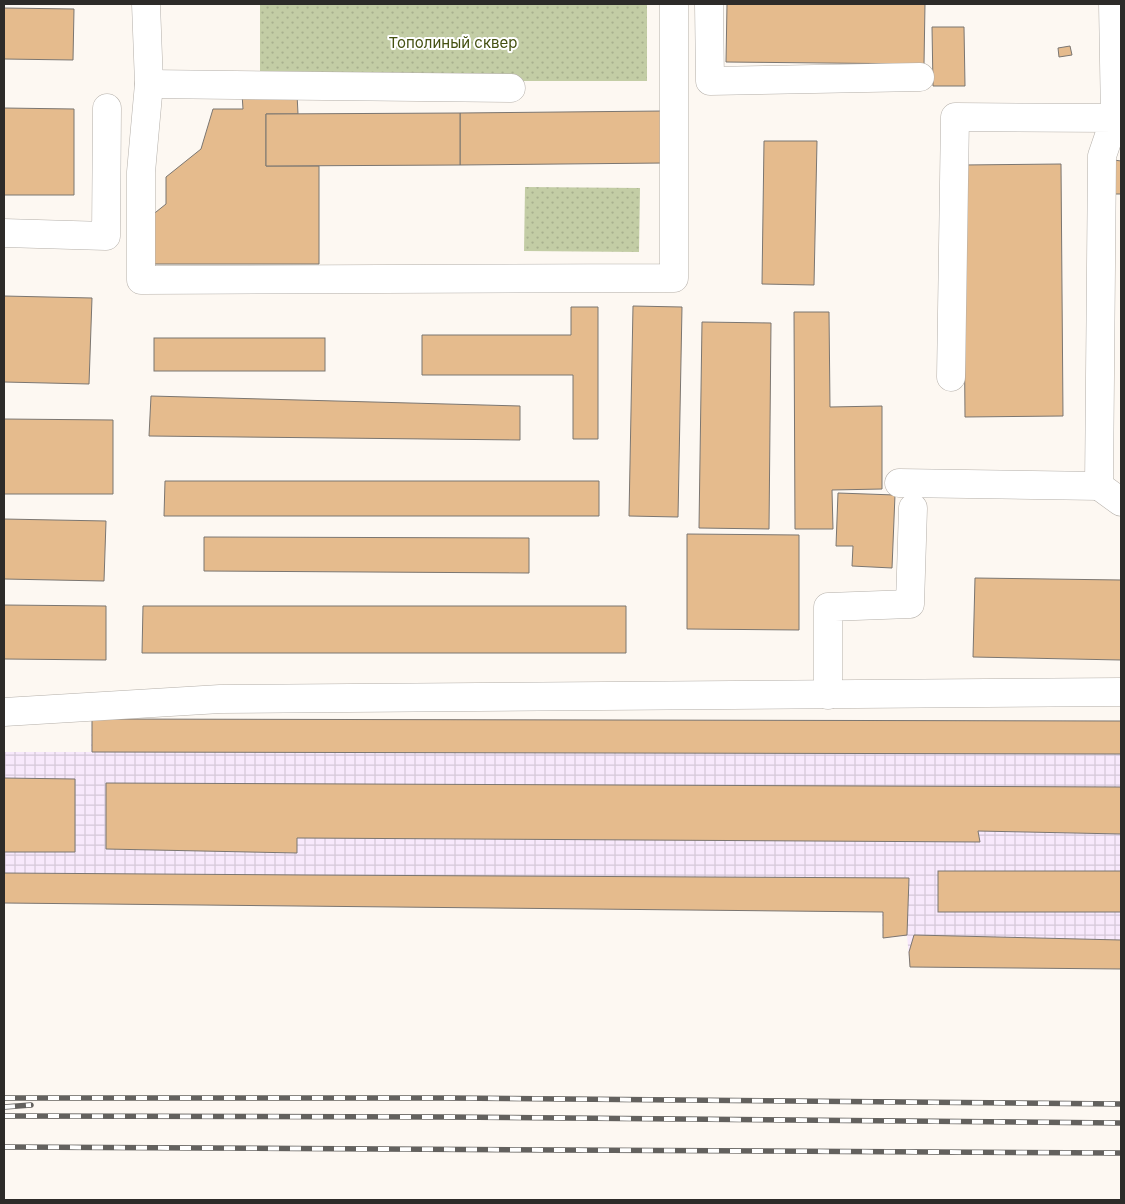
<svg xmlns="http://www.w3.org/2000/svg" width="1125" height="1204" viewBox="0 0 1125 1204" font-family="Inter,sans-serif">
<style>
.industrial{fill:url(#industrial-grid)}
.green{fill:url(#green-dots)}
.building{fill:#e5bb8d;stroke:#7b7671}
.lines{fill:none;stroke-linecap:round;stroke-linejoin:round}
.minor-casing{stroke:#b4afa9;stroke-width:29}
.minor{stroke:#fff;stroke-width:28}
.rail-casing{stroke:#63615e;stroke-width:5.5}
.rail{stroke:#fff;stroke-width:4;stroke-dasharray:11;stroke-linecap:butt}
.labels{text-anchor:middle;dominant-baseline:central;stroke-width:4;stroke-linejoin:round;paint-order:stroke}
.park-label{font-size:15px;fill:#445011;stroke:#fff}
</style>
<defs>
<pattern id="industrial-grid" width="8" height="8" patternUnits="userSpaceOnUse" patternTransform="scale(1.25)"><rect width="8" height="8" fill="#f8e9fc"/><path d="M0 4h8M4 0v8" fill="none" stroke="#d5c8d8"/></pattern>
<pattern id="green-dots" width="8" height="8" patternUnits="userSpaceOnUse" patternTransform="scale(1.25)"><rect width="8" height="8" fill="#c3cda5"/><path d="M2 2h.1M6 6h.1" fill="none" stroke="#a8b08e" stroke-width="1.8" stroke-linecap="round"/></pattern>
</defs>
<rect width="100%" height="100%" fill="#fdf8f2"/>
<path class="industrial" d="M92,719L1121,721V969L910,967L907,936L883,938L882,912L4,903V752H91Z"/>
<g class="green">
<rect x="260" y="4" width="387" height="77"/>
<path d="M525,187L640,188L639,252L524,251Z"/>
</g>
<g class="building">
<path d="M727,4H925L924,64L726,62Z"/>
<path d="M4,8L74,9L73,60L4,59Z"/>
<path d="M932,27H964L965,86H933Z"/>
<path d="M1070,46L1072,55L1059,57L1058,48Z"/>
<path d="M242,94H297L298,114H266V166H319V264H151V216L166,204V177L201,149L213,109H243Z"/>
<path d="M4,108L74,109V195H4Z"/>
<path d="M663,111L664,163L460,165V113Z"/>
<path d="M460,113V165L266,166V114Z"/>
<path d="M764,141H817L814,285L762,284Z"/>
<path d="M1114,160L1121,161V194H1114Z"/>
<path d="M1061,164L1063,416L965,417L963,165Z"/>
<path d="M4,296L92,298L89,384L4,382Z"/>
<path d="M633,306L682,307L678,517L629,516Z"/>
<path d="M571,307H598V439H573V375H422V335H571Z"/>
<path d="M794,312H829L830,407L882,406V489L832,490L833,529H795Z"/>
<path d="M702,322L771,323L769,529L699,528Z"/>
<rect x="154" y="338" width="171" height="33"/>
<path d="M151,396L520,406V440L149,436Z"/>
<path d="M4,419L113,420V494H4Z"/>
<path d="M165,481H599V516H164Z"/>
<path d="M838,493L895,495L892,568L852,566L853,546H836Z"/>
<path d="M4,519L106,521L104,581L4,579Z"/>
<path d="M687,534L799,535V630L687,629Z"/>
<path d="M204,537L529,538V573L204,571Z"/>
<path d="M975,578L1121,580V660L973,657Z"/>
<path d="M4,605L106,606V660L4,659Z"/>
<path d="M143,606H626V653H142Z"/>
<path d="M92,719L1121,721V754L92,752Z"/>
<path d="M4,778L75,779V852H4Z"/>
<path d="M106,783L1121,787V834L978,831L980,842L297,838V853L106,849Z"/>
<rect x="938" y="871" width="183" height="41"/>
<path d="M4,873L306,875L909,878L907,935L883,938V912L4,903Z"/>
<path d="M914,935L1121,940V969L910,967L909,952Z"/>
</g>
<g class="lines">
<defs>
<g id="minor">
<path d="M146,4L149,84L141,172V280L674,278V4"/>
<path d="M709,4L710,81L920,77"/>
<path d="M1113,4L1115,118H1121"/>
<path d="M149,84L511,88"/>
<path d="M4,233L106,236L107,108"/>
<path d="M951,377L955,117L1115,118L1102,156L1099,486L1121,502"/>
<path d="M899,483L1099,486"/>
<path d="M828,695V607L910,604L913,508"/>
<path d="M4,712L220,699L1121,692"/>
</g>
</defs>
<use href="#minor" class="minor-casing"/>
<use href="#minor" class="minor"/>
<defs>
<g id="rail">
<path d="M4,1098H447L1121,1104"/>
<path d="M4,1107L31,1105"/>
<path d="M4,1116L445,1117L1121,1123"/>
<path d="M4,1147L1121,1153"/>
</g>
</defs>
<use href="#rail" class="rail-casing"/>
<use href="#rail" class="rail"/>
</g>
<g class="labels">
<g class="park-label">
<text x="453" y="42">Тополиный сквер</text>
</g>
</g>
<rect width="1125" height="1204" fill="none" stroke="#2d2b29" stroke-width="10"/>
</svg>
